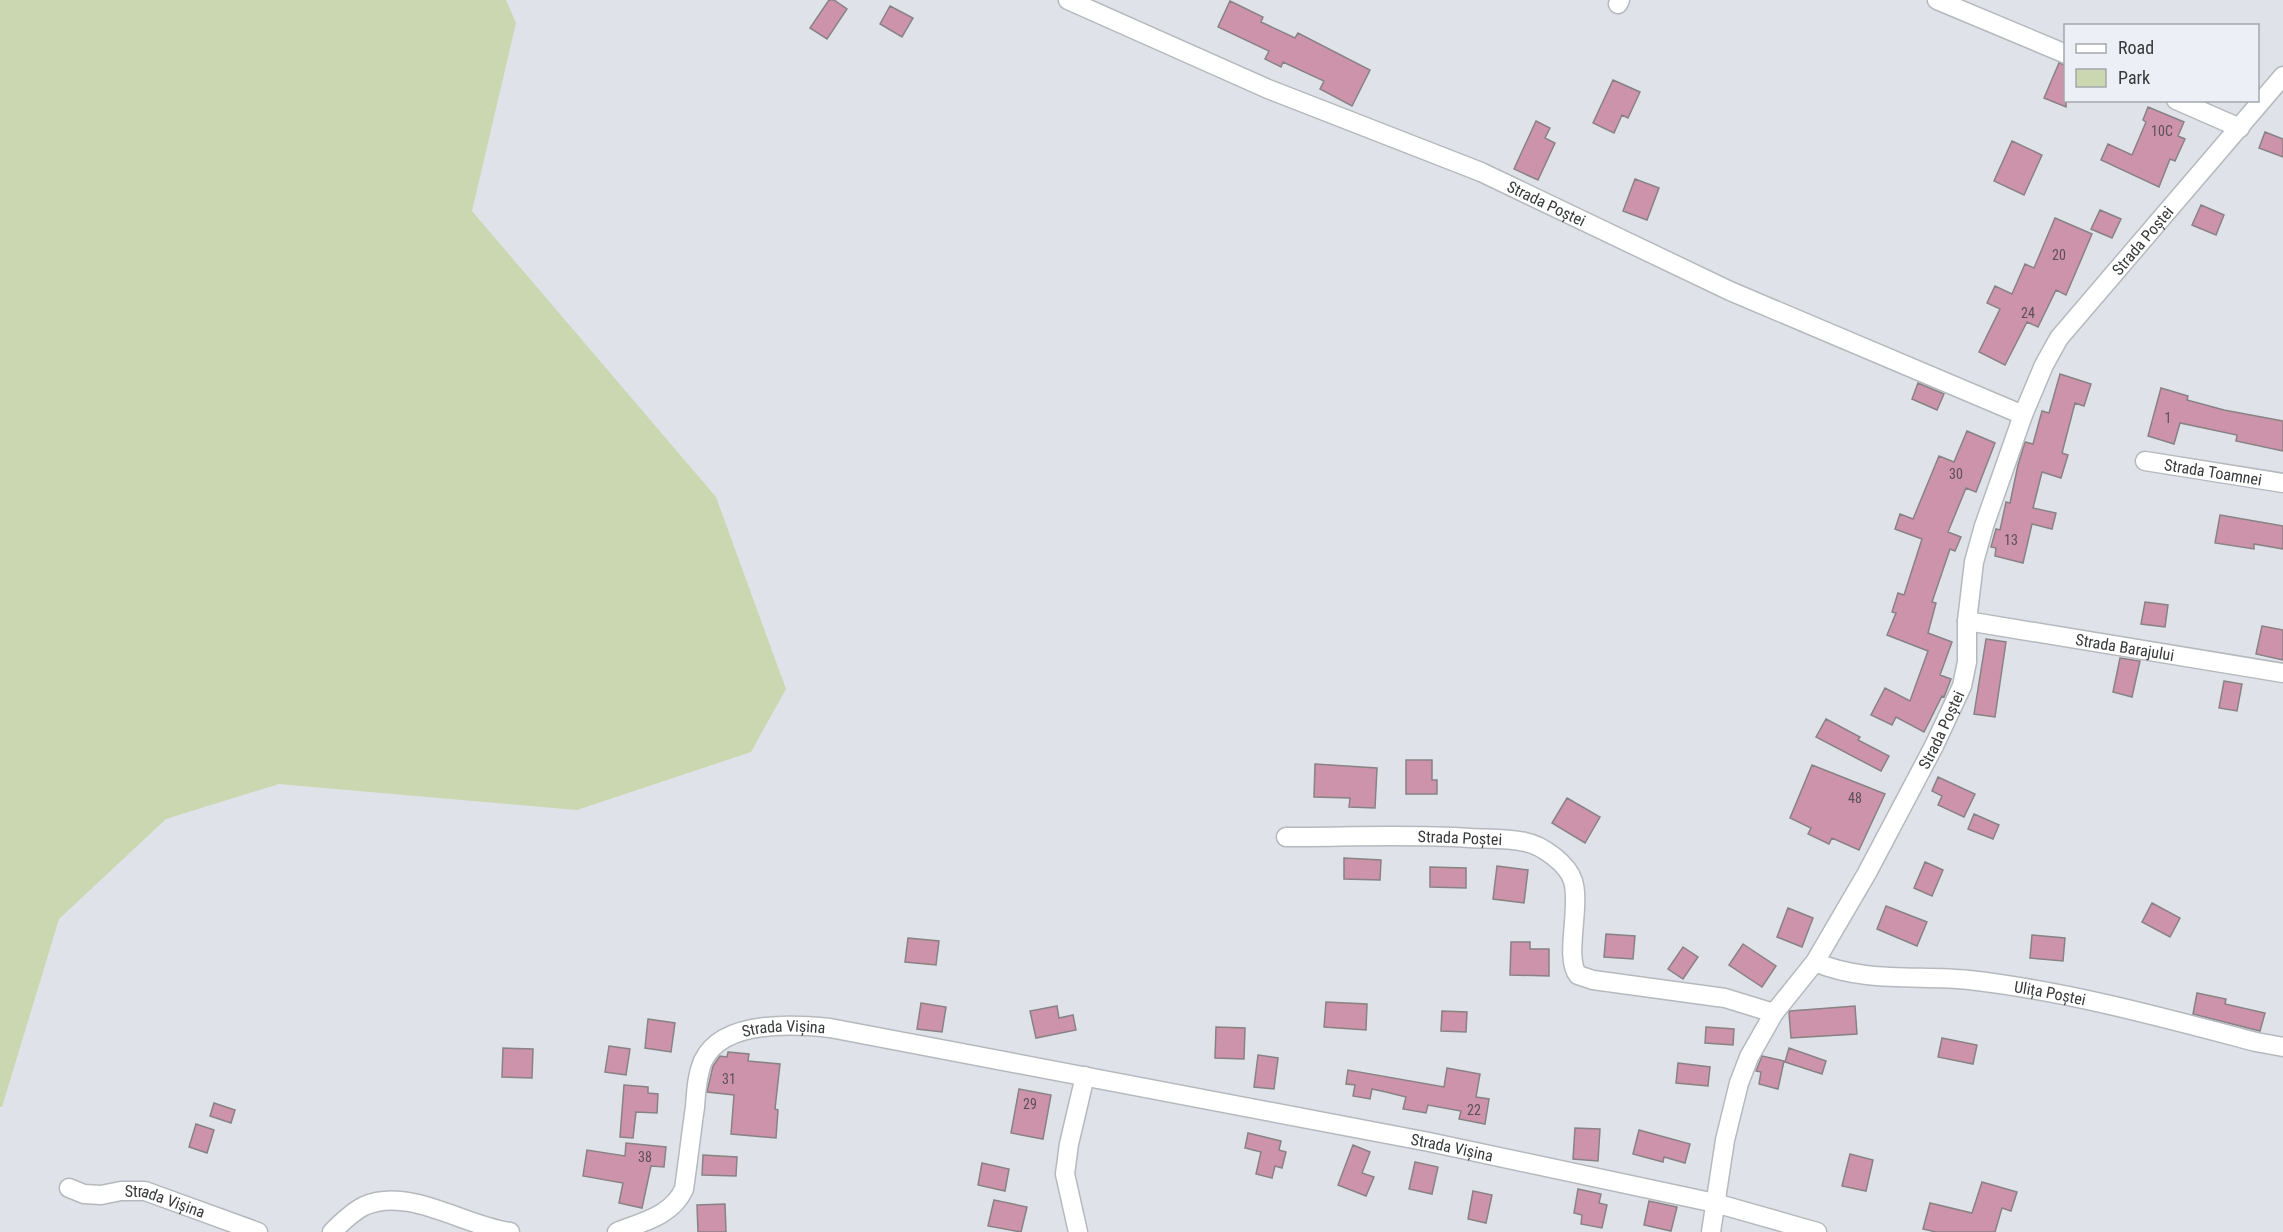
<svg xmlns="http://www.w3.org/2000/svg" width="2283" height="1232" font-family="'Roboto Condensed',sans-serif">
<style>
.green{fill:#cad7b0}
.building{fill:#cd93aa;stroke:#888284;stroke-width:1.5}
.lines{fill:none;stroke-linecap:round;stroke-linejoin:round}
.minor-casing{stroke:#b5b9be;stroke-width:21}
.minor{stroke:#fff;stroke-width:18}
.labels{text-anchor:middle;dominant-baseline:central;stroke-width:5;stroke-linejoin:round;paint-order:stroke}
.number-label{font-size:14px;fill:#5c5057}
.street-label{font-size:16px;fill:#37393b;stroke:#ecf0f6}
</style>
<rect width="100%" height="100%" fill="#dfe3e9"/>
<path class="green" d="M0 0H506L516 23 472 211 716 497 786 689 751 752 577 810 279 784 166 819 59 919 2 1107H0Z"/>
<path class="building" d="M829 0H834L847 9 827 39 810 28Z
M1230 1 1263 17 1261 22 1295 38 1298 33 1370 70 1352 106 1320 89 1324 81 1283 62 1281 67 1265 59 1269 51 1218 27Z
M890 6 913 18 902 37 880 24Z
M2059 63 2066 65V107L2044 98Z
M1613 80 1640 92 1628 118 1622 115 1614 133 1593 123Z
M2148 107 2184 122 2178 136 2185 139 2175 161 2170 159 2159 187 2101 160 2108 144 2132 155 2146 122 2143 120Z
M1536 121 1550 128 1545 138 1555 143 1538 180 1514 169Z
M2265 132 2283 139V157L2259 148Z
M2012 141 2042 155 2024 195 1994 181Z
M1635 179 1659 188 1647 220 1623 211Z
M2201 205 2224 215 2216 235 2192 225Z
M2100 210 2121 219 2112 238 2091 229Z
M2055 218 2092 234 2066 295 2056 290 2038 327 2027 322 2005 365 1979 352 2000 309 1987 303 1995 286 2012 294 2025 264 2034 268Z
M2060 374 2091 384 2084 406 2075 403 2062 453 2068 455 2061 478 2042 472 2033 508 2056 513 2052 529 2032 524 2023 563 1995 556 1996 548 1991 547 1996 529 2000 530 2006 502 2010 503 2018 465 2025 442 2033 444 2042 411 2049 413Z
M1918 383 1944 394 1937 410 1912 399Z
M2161 388 2188 396 2187 400 2224 410 2283 421V451L2236 441 2237 435 2180 423 2174 444 2148 436Z
M1967 431 1995 443 1976 492 1966 488 1948 532 1961 537 1955 551 1950 549 1932 602 1936 603 1928 633 1952 642 1940 675 1951 679 1944 697 1942 696 1924 732 1896 717 1892 725 1871 715 1885 688 1910 701 1928 651 1887 635 1896 613 1892 612 1898 593 1904 595 1922 539 1895 529 1900 514 1913 519 1939 456 1954 462Z
M2220 515 2283 526V549L2254 544V549L2215 543Z
M2145 602 2168 605 2165 627 2141 624Z
M2262 626 2283 630V660L2256 654Z
M1986 639 2006 642 1995 717 1974 714Z
M2120 658 2140 661 2132 697 2113 692Z
M2224 681 2242 684 2237 711 2219 708Z
M1826 719 1860 737 1858 740 1889 756 1881 771 1816 737Z
M1406 760H1432V780H1437V794H1406Z
M1315 764 1377 768 1375 808 1349 807 1350 798 1314 797Z
M1812 765 1885 794 1859 850 1832 838 1829 844 1808 834 1811 828 1790 818Z
M1938 777 1975 794 1964 817 1938 805 1942 796 1932 791Z
M1567 798 1600 817 1585 843 1552 823Z
M1974 814 1999 825 1993 839 1968 829Z
M1344 858 1381 860 1380 880 1344 879Z
M1925 862 1943 870 1932 896 1914 888Z
M1497 866 1528 870 1524 903 1493 899Z
M1430 867 1466 868V888L1430 887Z
M2152 903 2180 918 2170 937 2142 922Z
M1886 906 1927 922 1917 946 1877 929Z
M1788 908 1813 918 1802 947 1777 937Z
M1606 934 1635 936 1633 959 1604 957Z
M2032 935 2065 938 2063 961 2030 958Z
M908 938 939 941 936 965 905 962Z
M1511 942H1530V949H1549V976L1510 975Z
M1743 944 1776 966 1762 987 1729 965Z
M1683 947 1698 957 1683 979 1668 969Z
M2197 993 2226 999 2225 1004 2265 1013 2260 1031 2193 1014Z
M1326 1002 1367 1004 1366 1030 1324 1027Z
M921 1003 946 1007 942 1032 917 1029Z
M1057 1006 1059 1018 1073 1015 1076 1030 1036 1038 1030 1011Z
M1855 1006 1857 1034 1791 1038 1789 1013 1790 1011Z
M1442 1011 1467 1012 1466 1032 1441 1031Z
M648 1019 675 1023 671 1052 645 1048Z
M1216 1027 1245 1028 1244 1059 1215 1058Z
M1706 1027 1734 1029 1733 1045 1705 1043Z
M1942 1038 1977 1045 1973 1064 1938 1057Z
M609 1046 630 1049 626 1075 605 1072Z
M503 1048 533 1049 532 1078 502 1077Z
M1789 1048 1826 1061 1822 1074 1785 1062Z
M728 1052 749 1054 748 1061 780 1064 775 1109 778 1110 776 1138 731 1134 734 1095 707 1092 713 1066 720 1056 727 1057Z
M1258 1055 1278 1058 1274 1089 1254 1087Z
M1762 1056 1784 1061 1778 1089 1759 1084 1761 1072 1756 1071Z
M1678 1063 1710 1067 1708 1086 1676 1083Z
M1447 1068 1480 1074 1476 1097 1489 1099 1485 1124 1459 1119 1461 1111 1428 1105 1426 1113 1403 1109 1406 1097 1386 1092 1372 1089 1370 1099 1353 1096 1355 1085 1346 1084 1348 1070 1444 1087Z
M624 1085 648 1087V1093L658 1094 657 1113 636 1112 633 1138 620 1137Z
M1019 1089 1051 1095 1043 1139 1011 1133Z
M214 1103 235 1110 231 1123 210 1116Z
M196 1124 214 1130 207 1153 189 1147Z
M1575 1128 1600 1129 1598 1161 1573 1159Z
M1639 1130 1690 1144 1685 1163 1664 1157 1663 1162 1633 1154Z
M1248 1133 1281 1141 1279 1150 1286 1152 1282 1168 1275 1166 1272 1178 1256 1174 1261 1152 1245 1148Z
M626 1143 666 1147 664 1167 651 1166 642 1208 619 1203 623 1183 583 1176 587 1150 625 1156Z
M1353 1145 1370 1152 1362 1173 1374 1177 1366 1196 1338 1185Z
M1850 1154 1873 1160 1866 1191 1842 1186Z
M703 1155 737 1157 736 1176 702 1175Z
M1415 1162 1438 1167 1432 1194 1409 1189Z
M982 1163 1009 1169 1005 1191 978 1185Z
M1982 1182 2017 1192 2011 1211 2002 1208 1995 1232H1936L1923 1229 1930 1203 1972 1213Z
M1578 1189 1601 1194 1599 1203 1607 1205 1602 1228 1581 1224 1582 1215 1574 1213Z
M1473 1191 1492 1195 1486 1223 1468 1219Z
M994 1200 1027 1207 1021 1232 988 1226Z
M1649 1201 1677 1207 1671 1231 1644 1225Z
M725 1204 726 1232H698L697 1205Z"/>
<g class="lines">
<defs>
<g id="minor">
<path id="s1" d="M1068 0 1268 89 1481 172 1730 291 2023 415"/>
<path d="M1937 0 2066 54"/>
<path d="M1618 4 1620 0"/>
<path d="M2176 100 2240 128"/>
<path id="s2" d="M2145 461 2283 483"/>
<path id="s3" d="M1967 621 2283 673"/>
<path id="s4" d="M1286 837C1347 837 1409 834 1470 838 1488 839 1507 838 1525 842 1542 845 1568 864 1573 881 1581 906 1564 958 1578 975L1593 980 1725 998 1774 1013"/>
<path id="s5" d="M1815 962C1864 983 1917 975 1969 980 2066 991 2161 1017 2256 1042L2283 1047"/>
<path id="s6" d="M69 1188 84 1194 101 1195 121 1191H145L258 1232"/>
<path d="M332 1232C341 1223 352 1212 364 1206 409 1186 464 1226 510 1232"/>
<path id="s7" d="M617 1232C642 1222 672 1216 684 1189 688 1162 691 1134 695 1107 696 1092 697 1075 703 1061 722 1020 793 1024 830 1028L1429 1142 1715 1203 1817 1232"/>
<path d="M1078 1232 1065 1174 1069 1144 1085 1076"/>
<path id="s8" d="M1711 1232 1725 1140 1739 1083 1749 1057 1774 1013 1815 962 1867 873 1934 746 1962 686 1967 662V621L1974 562 1984 526 2023 415 2044 365 2059 338 2283 76"/>
</g>
</defs>
<use href="#minor" class="minor-casing"/>
<use href="#minor" class="minor"/>
</g>
<g class="labels">
<g class="number-label">
<text x="2162" y="131">10C</text>
<text x="2059" y="255">20</text>
<text x="2028" y="313">24</text>
<text x="2168" y="418">1</text>
<text x="1956" y="474">30</text>
<text x="2011" y="540">13</text>
<text x="1855" y="798">48</text>
<text x="729" y="1079">31</text>
<text x="1030" y="1104">29</text>
<text x="1474" y="1110">22</text>
<text x="645" y="1157">38</text>
</g>
<g class="street-label">
<text stroke="none"><textPath href="#s1" startOffset="520">Strada Poștei</textPath></text>
<text stroke="none"><textPath href="#s8" startOffset="1102">Strada Poștei</textPath></text>
<text stroke="none"><textPath href="#s2" startOffset="69">Strada Toamnei</textPath></text>
<text stroke="none"><textPath href="#s3" startOffset="160">Strada Barajului</textPath></text>
<text stroke="none"><textPath href="#s8" startOffset="560">Strada Poștei</textPath></text>
<text stroke="none"><textPath href="#s4" startOffset="174">Strada Poștei</textPath></text>
<text stroke="none"><textPath href="#s5" startOffset="238">Ulița Poștei</textPath></text>
<text stroke="none"><textPath href="#s7" startOffset="304">Strada Vișina</textPath></text>
<text stroke="none"><textPath href="#s7" startOffset="984">Strada Vișina</textPath></text>
<text stroke="none"><textPath href="#s6" startOffset="99">Strada Vișina</textPath></text>
</g>
</g>
<rect x="2064" y="24" width="195" height="78" fill="#ecf0f6" stroke="#a4a7ab" stroke-width="1.5"/>
<rect x="2076" y="44" width="30" height="9" fill="#ffffff" stroke="#a4a7ab" stroke-width="1.5"/>
<text x="2118" y="54" font-size="18" fill="#37393b">Road</text>
<rect x="2076" y="69" width="30" height="18" fill="#cad7b0" stroke="#a4a7ab" stroke-width="1.5"/>
<text x="2118" y="84" font-size="18" fill="#37393b">Park</text>
</svg>
